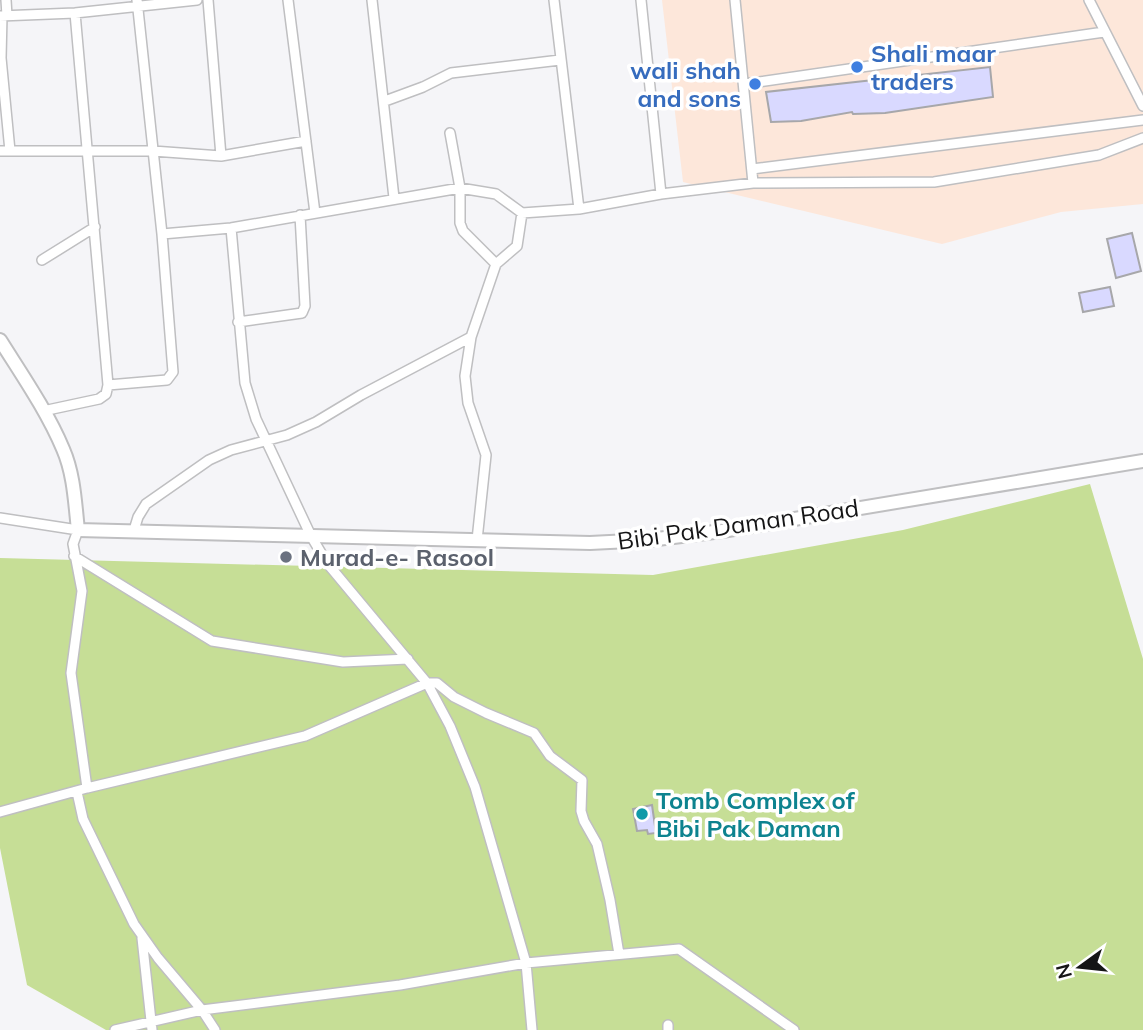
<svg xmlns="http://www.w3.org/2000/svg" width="1143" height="1030" font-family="Mulish,sans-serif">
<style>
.commercial{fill:#fde7da}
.green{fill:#c6de96}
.building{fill:#d9d9ff;stroke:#a7a7aa;stroke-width:2}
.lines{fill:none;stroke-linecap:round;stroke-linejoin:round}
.minor-casing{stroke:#bfbfc1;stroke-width:12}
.tertiary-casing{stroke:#bfbfc1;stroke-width:16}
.minor{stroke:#fff;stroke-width:9}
.tertiary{stroke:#fff;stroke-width:12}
.shop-dot{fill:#3f7fe0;stroke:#fff;stroke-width:2.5}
.worship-dot{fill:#6b7280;stroke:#fff;stroke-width:2.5}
.culture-dot{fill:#0f9aa8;stroke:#fff;stroke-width:2.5}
.labels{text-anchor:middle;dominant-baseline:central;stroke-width:7;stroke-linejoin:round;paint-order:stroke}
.shop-label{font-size:24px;font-weight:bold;fill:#366cbe;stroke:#fff;text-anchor:start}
.street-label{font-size:24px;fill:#151516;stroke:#fff}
.worship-label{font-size:24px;font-weight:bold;fill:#5b616d;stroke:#fff;text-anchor:start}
.culture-label{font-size:24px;font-weight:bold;fill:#0d838f;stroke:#fff;text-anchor:start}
</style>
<rect width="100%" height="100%" fill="#f5f5f8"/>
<path class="commercial" d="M662 0H1143V204L1061 212 942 244 683 182Z"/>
<path class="green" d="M1090 484 1143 659V1030H106L27 985 0 848V558L653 575 903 530Z"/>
<path class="building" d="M990 67 993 97 885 113 853 114 852 112 801 121 771 122 766 92Z
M1132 233 1141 271 1116 278 1107 239Z
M1110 287 1114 306 1083 312 1079 293Z
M652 805 656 833 648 834 647 830 637 831 633 809Z"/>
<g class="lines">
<defs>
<path id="minor" d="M6 0 7 16
M208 0 221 156
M288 0 315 213
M372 0 394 198
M554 0 579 209
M641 0 661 194
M735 0 753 183
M1089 0 1143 106
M0 16 75 13 197 0
M2 16 1 58 10 151
M745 84 1104 32
M385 101 423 87 451 73 560 60
M450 133 460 188V223L463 231 496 264
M0 151H153L221 156 306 141
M752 169 1143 120
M231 228 245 383 256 419 311 536 327 563 427 683 450 726 475 787 526 963 532 1030
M162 234 231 228 460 188 496 194 522 213 579 209 661 194 753 183 934 182 1099 155 1143 138
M42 260 95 227
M238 322 302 313 305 306 300 215
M108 385 167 380 173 372 162 234 137 0
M43 411 99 399 106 394 108 385 75 13
M0 518 78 530 73 544 82 591 71 673 87 788
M134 530 138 517 146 504 209 460 231 450 287 435 316 422 361 395 471 337
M477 540 486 455 468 403 465 376 471 337 496 264 517 246 522 213
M74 556 212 641 343 662 408 659
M77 792 83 819 134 924 158 958 202 1010 215 1030
M0 812 87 788 305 736 427 683H437L454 697 486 713 534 733 550 756 582 780 581 811 584 821 597 844 610 900 619 954
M142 938 152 1030
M668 1025V1030
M115 1030 202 1010 400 985 526 963 679 949 794 1030"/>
<path id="tertiary" d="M0 340C22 375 47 411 63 449 74 474 75 503 78 530L590 543 649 540 722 531 1143 461"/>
</defs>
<use href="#minor" class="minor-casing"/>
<use href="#tertiary" class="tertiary-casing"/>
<use href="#minor" class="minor"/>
<use href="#tertiary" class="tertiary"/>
</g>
<g class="shop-dot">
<circle cx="857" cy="67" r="7"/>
<circle cx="755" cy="84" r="7"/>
</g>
<circle class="worship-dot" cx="286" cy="557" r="7"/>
<circle class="culture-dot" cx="642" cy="814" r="7"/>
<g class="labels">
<g class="shop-label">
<text x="871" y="53">Shali maar<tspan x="871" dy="28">traders</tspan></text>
<text x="741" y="70" text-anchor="end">wali shah<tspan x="741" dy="28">and sons</tspan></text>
</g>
<g class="street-label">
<text transform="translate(738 524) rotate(-8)">Bibi Pak Daman Road</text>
</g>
<g class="worship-label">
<text x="300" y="557">Murad-e- Rasool</text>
</g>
<g class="culture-label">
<text x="656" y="800">Tomb Complex of<tspan x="656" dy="28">Bibi Pak Daman</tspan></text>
</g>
</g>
<g transform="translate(1080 967) rotate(255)" stroke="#ffffff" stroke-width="5" paint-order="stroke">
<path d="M0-5L12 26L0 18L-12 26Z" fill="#151516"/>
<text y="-10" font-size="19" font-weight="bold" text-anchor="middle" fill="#151516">N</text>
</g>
</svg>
